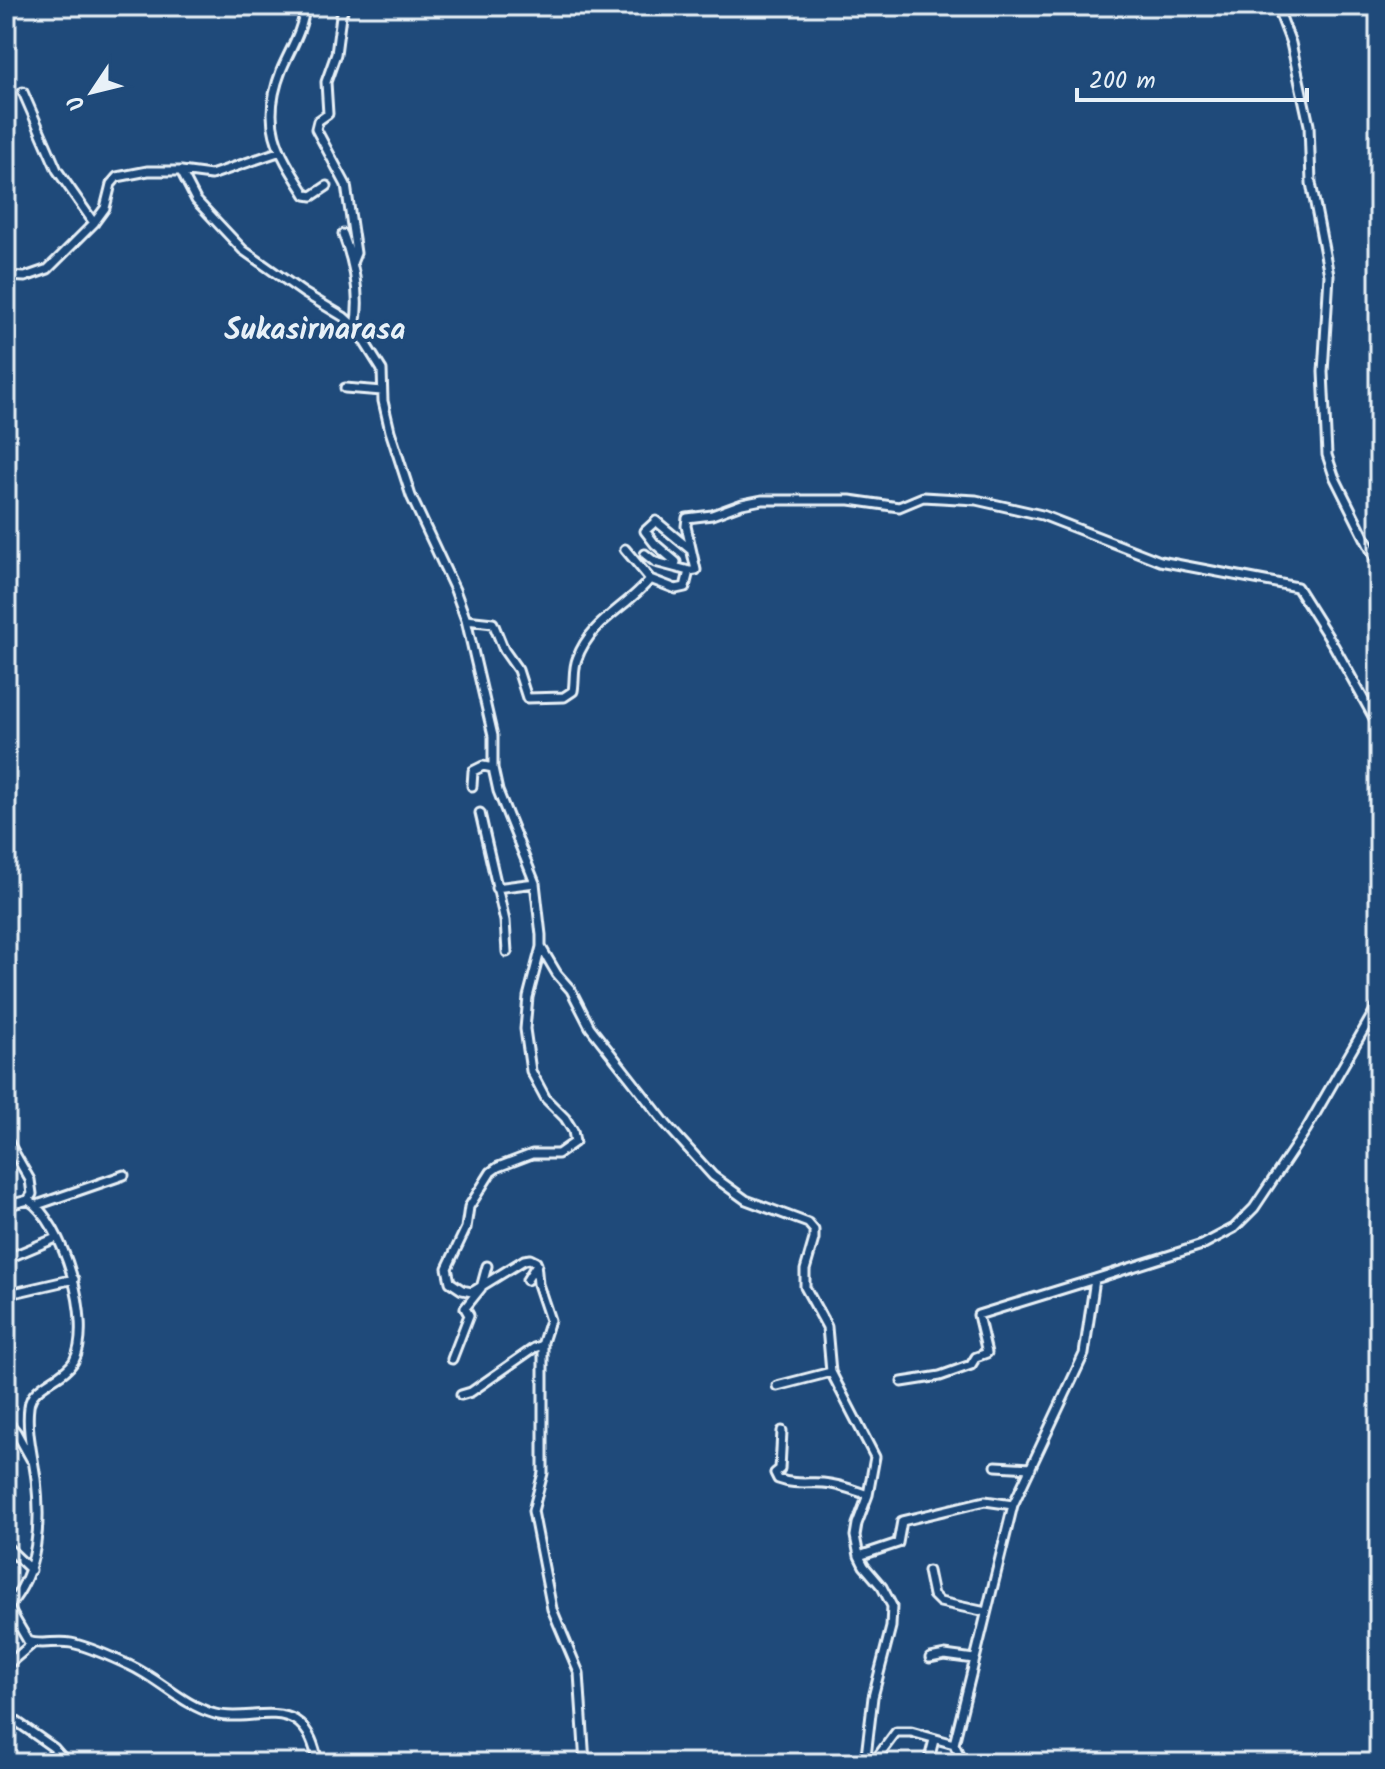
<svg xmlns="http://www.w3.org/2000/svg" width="1385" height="1769" font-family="Kalam,sans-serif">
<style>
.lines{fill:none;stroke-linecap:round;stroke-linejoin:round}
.minor-casing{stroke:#e8f1f8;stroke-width:13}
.minor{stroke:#1f4a7a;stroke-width:7}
.labels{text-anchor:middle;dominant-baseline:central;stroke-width:7;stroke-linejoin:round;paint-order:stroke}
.quarter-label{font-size:30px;font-weight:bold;fill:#e8f1f8;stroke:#1f4a7a}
</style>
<rect width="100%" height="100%" fill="#1f4a7a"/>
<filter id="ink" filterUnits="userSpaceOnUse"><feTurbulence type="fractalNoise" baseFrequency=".0125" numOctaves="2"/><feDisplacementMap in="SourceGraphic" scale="16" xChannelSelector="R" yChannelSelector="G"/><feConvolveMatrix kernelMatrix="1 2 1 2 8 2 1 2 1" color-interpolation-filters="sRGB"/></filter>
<g filter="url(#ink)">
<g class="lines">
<defs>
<path id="minor" d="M305 6C303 31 290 49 281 71 260 125 278 151 306 195L312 196 327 186
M345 6 341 16 336 54 326 82 328 114 318 121 316 129 346 185 356 253 352 263
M1277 6 1291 43 1309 125 1311 183 1329 275 1323 372 1327 455 1334 476 1379 566
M23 92 57 170 94 223
M181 171 196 200 243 250 304 293 344 317 355 327 382 370 383 401 390 431 411 496 455 590 466 620 493 736V768L498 791 535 883 541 935V947L528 997 525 1029 531 1071 546 1099 565 1118 573 1131 575 1142 558 1154H532L498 1167 491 1172 469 1207 466 1228 447 1268 450 1282 462 1290 472 1292 524 1260 530 1259 536 1262 538 1284 550 1320 543 1342V1473L533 1511 552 1609 579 1673 585 1763
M343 234C354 263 361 297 355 327
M6 276 25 277 48 269 94 223 105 208 111 184 117 177 148 171H181L211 175 278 152
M345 388 382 391
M625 549 650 579
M645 554 655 562 689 571
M674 567 676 562 655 544 645 531 656 521 691 550
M466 620 493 623 504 650 518 670 527 698 564 697 573 691C575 681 573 669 577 659 591 620 628 607 650 579L676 589 685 587 689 571 696 570 686 526 687 518 712 515 742 504 762 500H850L899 507 923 497 976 500 1042 515 1160 561 1297 587 1334 646 1379 727
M472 786 473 771 483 766 493 768
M480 813 505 921 507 952
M496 888 535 883
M541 947 557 974 571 990 590 1027 666 1124 713 1176 746 1200 808 1223 814 1230V1239L805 1270V1287L827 1327 831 1372 875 1457 868 1495 857 1524 855 1536 859 1556 864 1566 882 1587 892 1606 891 1627 873 1697 866 1756 868 1763
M6 1138 30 1180 32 1194 28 1200
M6 1203 13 1204 28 1200C63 1221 94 1324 74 1361 63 1380 31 1384 29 1407 26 1430 33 1456 36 1479 41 1523 39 1571 9 1606
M37 1205 124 1175
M6 1259 56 1238
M527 1280 537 1264
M18 1292 74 1279
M452 1359 469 1315 465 1308 481 1288 487 1266
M902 1382 940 1376 971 1365 976 1357 987 1353 978 1315 1095 1279
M777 1386 831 1372
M461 1395 471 1392 534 1348 543 1345
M6 1420 16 1432 31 1459
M782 1431 780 1469 775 1473 778 1479C794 1485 807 1482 823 1483 839 1484 853 1490 868 1495
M996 1466 1031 1468
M6 1546 31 1570
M859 1556 898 1543 902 1521 985 1501 1013 1505
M928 1571 933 1595 940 1602 986 1612
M7 1605 28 1641C41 1646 57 1640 71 1643 91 1647 111 1657 129 1665 160 1679 182 1705 215 1714 240 1721 273 1707 295 1720 310 1729 315 1748 318 1763
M930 1658 945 1655 974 1659
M6 1666 33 1643
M6 1714 54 1748 67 1763
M873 1763 896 1732H911L954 1744
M928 1763 934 1740
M963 1763 954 1744 1013 1505 1084 1354 1095 1279 1202 1245 1234 1228 1254 1208 1306 1130 1379 1003"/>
</defs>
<use href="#minor" class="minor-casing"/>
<use href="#minor" class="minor"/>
</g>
</g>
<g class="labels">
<g class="quarter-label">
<text x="315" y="331">Sukasirnarasa</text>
</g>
</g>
<rect width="1385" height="1769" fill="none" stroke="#1f4a7a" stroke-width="32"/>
<rect x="16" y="16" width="1353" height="1737" fill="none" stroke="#e8f1f8" stroke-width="3" filter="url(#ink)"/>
<g transform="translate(92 92) rotate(235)" stroke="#1f4a7a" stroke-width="6" paint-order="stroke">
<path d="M0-6L14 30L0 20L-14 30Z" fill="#e8f1f8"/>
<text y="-12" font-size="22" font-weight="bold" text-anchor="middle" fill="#e8f1f8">U</text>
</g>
<path d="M1077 88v12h230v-12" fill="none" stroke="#e8f1f8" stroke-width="4"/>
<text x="1089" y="88" font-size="24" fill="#e8f1f8" stroke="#1f4a7a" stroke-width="6" paint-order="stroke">200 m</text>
</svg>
